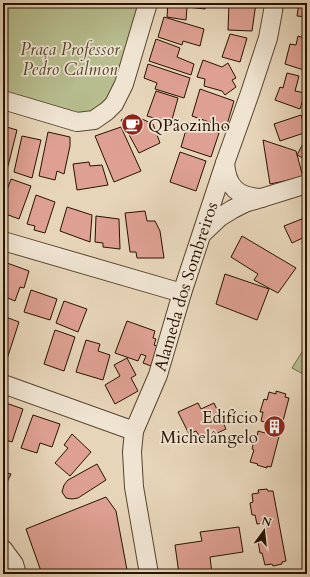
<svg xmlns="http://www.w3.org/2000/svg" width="310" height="577" font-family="Cardo,serif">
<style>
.green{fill:#b7bd8e;stroke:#706847}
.building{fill:#dea092;stroke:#281200}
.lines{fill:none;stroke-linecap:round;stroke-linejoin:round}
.minor-casing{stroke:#58432e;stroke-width:20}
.minor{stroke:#efe4d2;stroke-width:18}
.labels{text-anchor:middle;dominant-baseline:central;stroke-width:3.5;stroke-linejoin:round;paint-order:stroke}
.park-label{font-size:17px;font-style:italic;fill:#53452b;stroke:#efe4d2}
.poi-label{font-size:17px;fill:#281200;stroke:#efe4d2;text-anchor:start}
.street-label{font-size:17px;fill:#281200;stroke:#efe4d2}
</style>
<rect width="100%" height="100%" fill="#e7d5b9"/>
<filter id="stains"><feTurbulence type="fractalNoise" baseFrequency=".005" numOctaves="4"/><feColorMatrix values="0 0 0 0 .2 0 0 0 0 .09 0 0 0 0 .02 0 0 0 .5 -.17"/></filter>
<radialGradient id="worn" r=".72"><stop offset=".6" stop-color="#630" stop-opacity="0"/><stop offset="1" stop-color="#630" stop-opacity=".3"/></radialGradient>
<path class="green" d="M3 3H143L116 98 84 119 3 97Z
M302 352 307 355V376L292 368Z"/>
<path class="building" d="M168 3H206L205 9 187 7 186 20 167 17Z
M229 3H256L252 31 228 30Z
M299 3 307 4V17L297 16Z
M164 17 204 29 200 46 183 41 182 45 158 37Z
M230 34 247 38 240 62 222 57Z
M298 36 307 39 306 49H307V71L285 64 290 44 296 45Z
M156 39 180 48 177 57 194 64 191 75 149 61Z
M203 60 222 67 228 63 236 78 232 80 236 87 225 95 222 91 204 86 205 79 197 77Z
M148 64 190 78 184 98 155 89 157 83 144 78Z
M287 73 299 76 295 91 305 93 300 109 275 100 280 87 283 88Z
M200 89 234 101 226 128 192 116Z
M156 91 178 98 171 123 147 116Z
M132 114 136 122 142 119 153 124 160 143 139 153 121 120Z
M301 115 307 132 280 141 274 124Z
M188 123 219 133 211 157 181 147Z
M3 126 17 130 8 166 3 164Z
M121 127 141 171 114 182 95 136Z
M48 132 70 137V146L64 174 57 171 55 180 39 176Z
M22 136 41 140 32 178 14 172Z
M307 136V160L297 155Z
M263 140 296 151 303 177 270 184Z
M180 152 206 161 196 191 170 182Z
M89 162 90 166 102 165 108 185 77 190 73 164Z
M11 179 31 186 19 219 3 213V201Z
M36 195 55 202 45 233 34 230 35 226 27 224Z
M67 207 92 215 90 242 60 231Z
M145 211 147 221H155L160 231 164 258H137L136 252H130L125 213Z
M96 216 119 219 120 249 103 247V243L95 242Z
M307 217V236L292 243 284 226Z
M242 236 296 268 278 293 254 280 258 274 231 257Z
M7 263 29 271 24 288 20 287 15 301 3 296V286L5 280 3 279V275Z
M225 274 269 289 257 320 216 304Z
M31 290 57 299 50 320 24 312Z
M64 301 87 309 78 332 56 323Z
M3 316 19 322 6 362 3 361Z
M127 321 155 331 153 338 156 339 154 345 157 346 151 366 143 363 146 356 141 354 138 361 115 353Z
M55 330 75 337 64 371 44 364Z
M86 340 100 344 98 351 110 355 103 380 76 372Z
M127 358 136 375 131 378 138 391 115 404 105 385 120 376 114 365Z
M276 391 286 394 285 397 289 398 271 467 267 466V468L257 465 258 464 250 462 254 450 252 449 255 437 257 438 258 431 265 433 268 423 261 421 263 412H260L264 399 267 400 269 392 276 394Z
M3 402 23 409 12 442 3 439Z
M198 403 201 409 214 403 226 429 202 440 196 431 189 434 178 412Z
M33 415 60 424 52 447 40 443 37 453 21 448Z
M72 434 91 452 70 476 55 463 68 448 64 445Z
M97 464 106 480 78 498 72 499 66 498 62 492 64 485 68 480Z
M3 472 11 474 3 490Z
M267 489 268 491H273L286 561 282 562V564L273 566 272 564 265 565 262 553H260L258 541H260L259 534 266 533 264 523 257 524 255 515H252L250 503 253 502 252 494 259 493 258 490Z
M106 497 116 511 127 570 85 571 84 574H42L26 529Z
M239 527 243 552 210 557 212 574H179L175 545 202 541 200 532Z"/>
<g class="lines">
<defs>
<g id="minor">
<path d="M3 100 77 122 94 120 107 111 114 104 124 84 148 3"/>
<path d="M225 163C227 187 237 197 262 198"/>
<path d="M203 233 220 217 233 209 245 203 307 184"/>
<path d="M3 241 182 293"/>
<path d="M3 384 134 431"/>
<path d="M3 549 14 564 17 574"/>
<path id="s1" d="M149 574 134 487 132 452 134 431 158 375 182 293 225 163 250 93 268 38 273 11 274 3"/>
</g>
</defs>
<use href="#minor" class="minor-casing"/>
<use href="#minor" class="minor"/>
</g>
<defs>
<symbol id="cafe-disc" viewBox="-11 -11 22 22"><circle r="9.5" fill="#8f2418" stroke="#efe4d2"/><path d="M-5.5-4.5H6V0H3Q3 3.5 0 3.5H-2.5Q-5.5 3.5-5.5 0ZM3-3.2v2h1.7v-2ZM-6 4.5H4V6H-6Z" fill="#fff"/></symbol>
<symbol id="building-disc" viewBox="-11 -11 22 22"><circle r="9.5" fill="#8f2418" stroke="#efe4d2"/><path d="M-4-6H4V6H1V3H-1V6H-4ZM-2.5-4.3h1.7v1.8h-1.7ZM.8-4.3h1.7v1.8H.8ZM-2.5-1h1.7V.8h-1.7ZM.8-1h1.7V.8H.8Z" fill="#fff"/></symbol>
</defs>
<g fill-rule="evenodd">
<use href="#cafe-disc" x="120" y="112" width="25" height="25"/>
<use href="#building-disc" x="262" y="414" width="25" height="25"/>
</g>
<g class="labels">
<g class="park-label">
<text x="70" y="49">Praça Professor<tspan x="70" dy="20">Pedro Calmon</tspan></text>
</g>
<g class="poi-label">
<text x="148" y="125">QPãozinho</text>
<text x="258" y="417" text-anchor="end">Edifício<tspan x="258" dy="20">Michelângelo</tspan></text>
</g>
<g class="street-label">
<text stroke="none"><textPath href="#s1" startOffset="298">Alameda dos Sombreiros</textPath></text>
</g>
</g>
<rect width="310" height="577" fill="none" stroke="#e7d5b9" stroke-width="16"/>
<rect x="4" y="4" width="302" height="569" fill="none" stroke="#281200" stroke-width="2"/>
<rect x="8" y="8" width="294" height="561" fill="none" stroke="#281200"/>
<g transform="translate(264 531) rotate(15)" stroke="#efe4d2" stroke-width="3" paint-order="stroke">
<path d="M0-3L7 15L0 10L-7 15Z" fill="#281200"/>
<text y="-6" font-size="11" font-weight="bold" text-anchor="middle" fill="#281200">N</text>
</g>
<rect width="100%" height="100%" filter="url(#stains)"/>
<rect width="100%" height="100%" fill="url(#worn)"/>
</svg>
